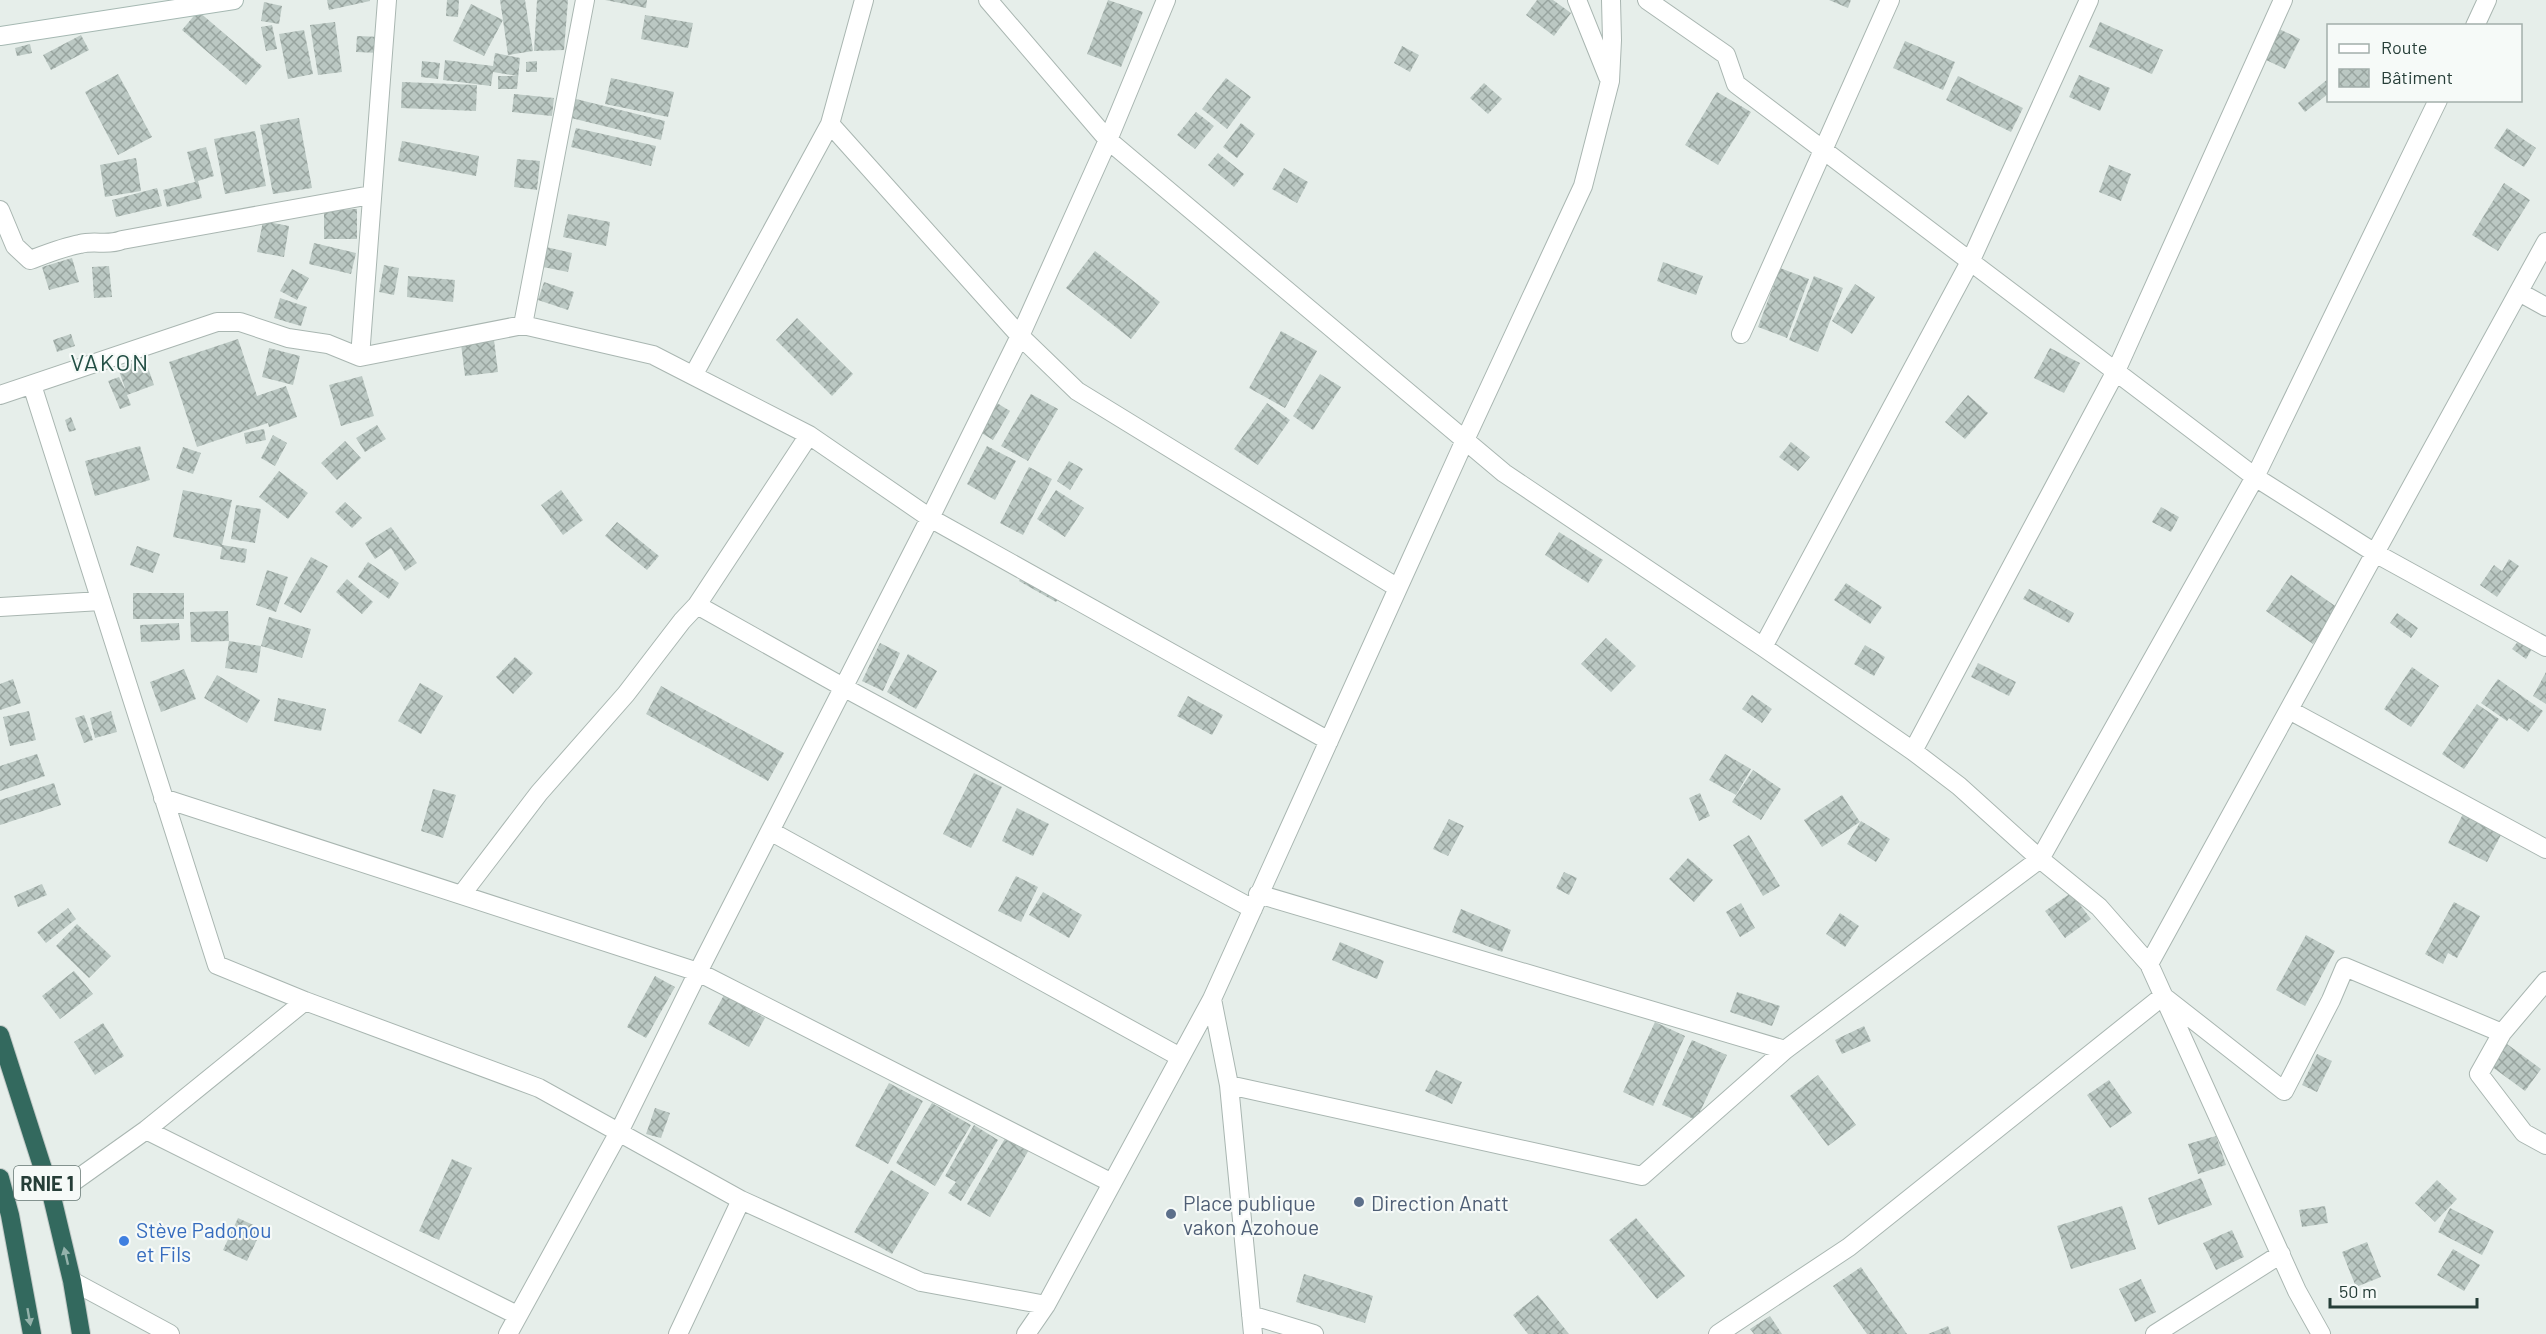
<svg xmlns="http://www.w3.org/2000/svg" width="2546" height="1334" font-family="Barlow,sans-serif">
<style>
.building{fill:url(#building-cross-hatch)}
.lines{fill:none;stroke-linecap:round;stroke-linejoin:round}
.street-casing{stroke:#a9b6b1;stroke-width:20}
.secondary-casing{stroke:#a5b8b2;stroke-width:20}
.highway-casing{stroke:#c2c9c7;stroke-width:20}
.street{stroke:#fff;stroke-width:18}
.secondary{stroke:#fff;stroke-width:18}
.highway{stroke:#33695e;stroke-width:18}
.oneway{fill:#94b2ab}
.service-dot{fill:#5c6f8a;stroke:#f6faf8;stroke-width:2}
.shop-dot{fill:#3f7fe0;stroke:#f6faf8;stroke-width:2}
.labels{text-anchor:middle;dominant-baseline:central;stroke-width:4.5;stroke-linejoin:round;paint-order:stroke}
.shield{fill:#f6faf8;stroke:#647672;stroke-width:1.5}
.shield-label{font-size:20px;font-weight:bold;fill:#263e38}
.service-label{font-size:21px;fill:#4e5e75;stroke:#f6faf8;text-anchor:start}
.shop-label{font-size:21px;fill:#366cbe;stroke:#f6faf8;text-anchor:start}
.quarter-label{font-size:24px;letter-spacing:1.5px;fill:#234f45;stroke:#f6faf8}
</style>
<defs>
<pattern id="building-cross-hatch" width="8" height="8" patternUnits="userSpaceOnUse" patternTransform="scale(1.5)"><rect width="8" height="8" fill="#bbc8c3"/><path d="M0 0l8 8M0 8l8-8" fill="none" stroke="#98a49f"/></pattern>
</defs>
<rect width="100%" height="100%" fill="#e6eeea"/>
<path class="building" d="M327 0H370V1L329 10Z
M447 0H459L458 17 446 16Z
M500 0H525L533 51 508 55 503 20 484 56 453 41 471 4 503 20Z
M537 0H568L564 50 534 51Z
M605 0H647L646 8Z
M1108 0 1143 12 1121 67 1087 54Z
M1537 0H1553L1571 13 1554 36 1526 15Z
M1829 0H1851L1848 8Z
M264 2 282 6 279 24 261 21Z
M198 11 262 66 246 85 182 30Z
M645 15 693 23 688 48 641 39Z
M335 22 342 72 318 75 310 25Z
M2100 22 2163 50 2152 74 2089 47Z
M272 25 277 49 266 51 261 27Z
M2277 28 2300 39 2285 69 2262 58Z
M304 30 313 74 288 79 279 34Z
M81 35 89 50 51 70 43 55Z
M357 36 381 37 380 53 356 52Z
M1905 41 1955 62 1943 90 1893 68Z
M30 44 32 53 17 56 15 48Z
M1402 46 1419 55 1410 72 1394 63Z
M495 53 520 58 517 89H498V76H517L493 72 491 86 443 80 445 60 493 66Z
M422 61 440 63 438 79 421 77Z
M537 61V72H526V62Z
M118 74 152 137 118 155 85 92Z
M2079 75 2110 88 2100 111 2069 97Z
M1958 76 2023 108 2011 132 1946 100Z
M611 78 674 92 668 117 605 104Z
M1226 78 1251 97 1227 129 1202 109Z
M2328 79V94L2305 112 2298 103Z
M402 82 477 85 476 111 401 108Z
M1484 83 1502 99 1488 114 1470 98Z
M1717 92 1751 112 1718 165 1685 145Z
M514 94 554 98 552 116 512 112Z
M576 99 665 121 661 140 571 118Z
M1196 112 1214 126 1195 149 1177 135Z
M299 118 312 188 273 194 260 125Z
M1241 123 1255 134 1237 158 1223 147Z
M576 128 656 146 651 166 571 147Z
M2507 128 2536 148 2524 167 2494 148Z
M255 131 266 186 225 194 214 139Z
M402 141 479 156 476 176 398 161Z
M206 147 214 176 198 181 202 198 167 207 163 190 195 182 187 152Z
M1218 153 1244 174 1234 187 1208 165Z
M136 158 141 191 105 197 100 165Z
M517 159 540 161 537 190 514 187Z
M2109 165 2131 174 2121 201 2099 192Z
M1284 168 1308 182 1297 203 1272 189Z
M2504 183 2530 200 2498 251 2472 235Z
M157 188 162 206 116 217 112 200Z
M357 209V239H324V210Z
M568 214 610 222 606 246 563 237Z
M263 221 289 226 284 257 257 252Z
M314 243 356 253 351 274 309 264Z
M542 246 572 253 568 272 538 266Z
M1095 251 1160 302 1131 339 1066 288Z
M72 258 79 282 49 290 42 267Z
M1663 262 1703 276 1696 295 1657 281Z
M384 265 399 268 394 295 379 292Z
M109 266 112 297 94 298 92 267Z
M1780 268 1809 279 1787 338 1758 327Z
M292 269 309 278 297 300 280 291Z
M408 276 455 280 453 302 407 297Z
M1814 276 1843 288 1818 352 1789 340Z
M544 282 574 292 568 310 538 300Z
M1855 284 1875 297 1852 334 1832 321Z
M280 298 307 307 301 326 274 318Z
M797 318 853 374 832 396 776 340Z
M1281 331 1317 351 1285 408 1249 388Z
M71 334 75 346 57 352 53 340Z
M238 339 257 396 286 386 297 417 269 427 268 423 197 447 169 362Z
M494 340 498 372 465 376 461 344Z
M269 348 300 356 293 385 262 377Z
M2050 348 2080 363 2064 393 2034 378Z
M145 359 154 385 127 395 131 405 120 409 108 381 119 377 126 391 118 368Z
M1320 374 1341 387 1313 430 1293 416Z
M362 376 374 416 341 426 329 385Z
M1031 394 1058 409 1028 461 1001 446Z
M1968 395 1988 413 1965 439 1945 422Z
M997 403 1010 411 993 440 980 432Z
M1267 403 1290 420 1258 465 1234 449Z
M71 417 76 430 69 432 65 420Z
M377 425 386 439 365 452 356 438Z
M264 429 266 440 246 444 244 433Z
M273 435 287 443 275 466 261 458Z
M345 441 361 458 337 480 321 463Z
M1791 442 1810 457 1798 471 1779 457Z
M140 446 150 480 95 496 85 461Z
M987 446 1016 461 995 500 967 484Z
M183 447 201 453 193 474 176 468Z
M1069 461 1083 469 1070 490 1057 481Z
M1029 467 1052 479 1023 535 1000 523Z
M279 471 308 493 288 519 259 497Z
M183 490 232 500 222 545 247 549 245 563 220 559 222 547 173 537Z
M561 490 583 520 563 535 541 505Z
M1056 490 1084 508 1065 537 1037 519Z
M345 502 362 518 352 528 335 512Z
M236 505 261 509 255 543 231 539Z
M2161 507 2179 517 2171 532 2152 522Z
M617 522 659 556 647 570 605 536Z
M391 527 417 563 405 571 391 548 375 559 365 543Z
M1559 532 1603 560 1588 583 1545 555Z
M137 546 160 554 153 573 130 565Z
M311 557 328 566 301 613 284 604Z
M2509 559 2519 566 2497 597 2480 585 2494 565 2502 571Z
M368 562 399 583 389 599 358 577Z
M1028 566 1065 588 1056 602 1019 581Z
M267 570 288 577 276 612 256 605Z
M2291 575 2338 608 2313 644 2266 611Z
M347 579 373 602 362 614 336 592Z
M1846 583 1882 607 1870 624 1834 600Z
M2029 589 2074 613 2069 623 2023 599Z
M133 593H184V619H133Z
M228 611 229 641 191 642 190 612Z
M2397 613 2418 628 2411 638 2390 623Z
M269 617 311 629 302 658 261 646Z
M179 623 180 640 141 642 140 625Z
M1606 638 1636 666 1611 692 1581 664Z
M2519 640 2532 649 2526 659 2512 649Z
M229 641 261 646 257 673 225 668Z
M880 643 900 653 883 691 862 681Z
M1865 645 1885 657 1874 676 1854 664Z
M908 654 937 671 916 709 887 692Z
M515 657 533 673 513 694 496 677Z
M1978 663 2016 682 2009 696 1971 677Z
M2412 667 2439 686 2411 727 2384 709Z
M184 669 196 699 161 712 150 682Z
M2546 672V704L2533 696Z
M217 675 260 700 247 723 204 698Z
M13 679 21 703 0 710V684Z
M2498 679 2543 711 2528 732 2509 718 2507 721 2481 703Z
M420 683 443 696 421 734 398 721Z
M661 686 784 753 768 781 646 714Z
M1752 695 1772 709 1762 723 1742 709Z
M1188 696 1223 715 1212 735 1177 716Z
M278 698 326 709 321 731 274 721Z
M2477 704 2499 719 2464 769 2442 754Z
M29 711 36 740 10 746 3 717Z
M111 711 117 732 95 738 90 718Z
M84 715 93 740 84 743 75 718Z
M37 754 45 776 0 791V766Z
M1725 754 1751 769 1736 795 1709 780Z
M1753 770 1781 789 1761 820 1732 802Z
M974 773 1002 787 971 848 943 834Z
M54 783 61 805 0 825V800Z
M433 789 456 795 443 838 421 831Z
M1700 793 1710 816 1699 821 1689 798Z
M1842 795 1860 822 1822 847 1804 820Z
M1017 808 1049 824 1033 856 1002 841Z
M2463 814 2502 833 2487 862 2448 843Z
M1449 819 1464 826 1448 856 1433 849Z
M1861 821 1890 839 1876 862 1847 844Z
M1749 835 1780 886 1763 896 1733 845Z
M1688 858 1713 880 1694 902 1669 879Z
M1564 872 1577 878 1569 895 1556 888Z
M1016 876 1038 887 1021 922 998 911Z
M42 884 47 895 18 907 14 896Z
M1043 892 1082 915 1069 938 1029 915Z
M2071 893 2091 919 2065 938 2045 911Z
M2454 902 2480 916 2457 958 2448 953 2443 964 2425 954Z
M1741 903 1755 928 1740 937 1726 912Z
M68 908 76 919 46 943 37 932Z
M1461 909 1511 930 1502 952 1452 932Z
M1840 913 1859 926 1845 947 1826 934Z
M77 924 111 956 89 978 56 946Z
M2306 935 2335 951 2305 1006 2276 990Z
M1340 942 1384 961 1377 979 1332 960Z
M74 971 93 994 60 1019 42 996Z
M655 976 675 987 646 1038 627 1027Z
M1737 992 1780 1006 1772 1026 1730 1012Z
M724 995 765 1018 749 1047 708 1024Z
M1655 1022 1685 1036 1653 1106 1623 1092Z
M103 1023 124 1056 95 1075 74 1042Z
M1864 1026 1871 1041 1842 1054 1835 1040Z
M1692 1040 1727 1055 1696 1120 1662 1105Z
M2507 1044 2541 1069 2525 1091 2491 1066Z
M2317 1054 2332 1061 2317 1092 2302 1085Z
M1436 1070 1462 1082 1452 1104 1425 1091Z
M1818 1075 1856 1125 1828 1146 1790 1096Z
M2109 1080 2132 1113 2110 1128 2087 1095Z
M889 1083 923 1101 888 1164 855 1146Z
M932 1103 971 1125 935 1186 896 1163Z
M655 1108 670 1113 661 1138 646 1134Z
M974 1125 998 1140 961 1201 948 1193 956 1182 945 1176Z
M1007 1135 1030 1148 990 1217 967 1204Z
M2216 1136 2226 1165 2198 1174 2188 1144Z
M452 1159 472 1168 439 1240 419 1231Z
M891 1170 929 1193 892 1254 854 1232Z
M2201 1178 2212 1205 2158 1225 2148 1198Z
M2437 1180 2457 1199 2435 1222 2415 1203Z
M2122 1206 2136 1249 2071 1269 2057 1226Z
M2325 1206 2328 1223 2302 1227 2299 1210Z
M2450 1208 2494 1231 2482 1255 2438 1232Z
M238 1218 262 1229 247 1261 223 1250Z
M1636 1218 1685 1276 1657 1299 1609 1240Z
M2232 1230 2244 1257 2216 1270 2203 1243Z
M2367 1242 2381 1277 2356 1287 2342 1252Z
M2453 1249 2480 1265 2464 1291 2437 1275Z
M1861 1267 1907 1334H1867L1833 1286Z
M1304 1274 1373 1296 1365 1323 1296 1302Z
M2141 1279 2156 1312 2135 1322 2119 1289Z
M1538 1295 1569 1334H1528L1513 1315Z
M1770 1316 1782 1334H1754L1750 1329Z
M1948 1326 1951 1334H1928Z"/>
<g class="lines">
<defs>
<path id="street" d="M988 0 1108 140 1504 473 1763 647 1913 751 1959 786 2040 859 2099 907 2149 964 2297 1291 2321 1334
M1577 0 1608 77
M1647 0 1726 55 1736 84 2255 477 2375 553 2546 647
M2475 26 2487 0
M830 124 1020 336 1077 391 1398 588
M0 210 15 246 30 260C46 254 63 247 80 244 95 240 108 246 122 240L371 195
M2519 292 2546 307
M523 325 585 0
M1741 334 1890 0
M360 357 387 0
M694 374 830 124 864 0
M32 385 217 965 305 1001 539 1088 741 1200 921 1282 1046 1305
M0 395 217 322H240L288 338 328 344 360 357 523 325 653 355 809 435 930 518 1329 741
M697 605 843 687 1253 909
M0 607 101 601
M1763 647 1971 260 2089 0
M2289 710 2546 849
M1913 751 2116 371 2283 0
M163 798 698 972 1112 1183
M770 831 1180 1057
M462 894 539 793 626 694 682 621 697 605 809 435
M1258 894 1785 1050
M2149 964 2546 242
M2502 1033 2479 1074 2524 1133 2546 1145
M1229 1085 1212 999 1465 440 1583 186 1610 81 1612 40 1611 0
M146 1130 517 1315
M52 1197 146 1130 305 1001
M72 1281 170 1334
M1251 1315 1314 1334
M508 1334 619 1132 698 972 930 518 1020 336 1108 140 1166 0
M678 1334 741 1200
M1026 1334 1046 1305 1212 999
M1253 1334 1229 1085 1642 1176 1785 1050 2040 859 2255 477 2438 100
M1718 1334 1849 1247 2163 996 2284 1091 2331 1000 2345 967 2502 1033 2546 981
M2155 1334 2281 1254"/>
<path id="secondary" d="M0 36 234 0"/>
<path id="highway" d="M0 1035 52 1197 72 1281 81 1334
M0 1178 10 1215 32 1334"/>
</defs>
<use href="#street" class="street-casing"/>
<use href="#secondary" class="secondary-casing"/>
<use href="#highway" class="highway-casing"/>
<use href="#street" class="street"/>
<use href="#secondary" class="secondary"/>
<use href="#highway" class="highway"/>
</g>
<defs><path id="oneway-solid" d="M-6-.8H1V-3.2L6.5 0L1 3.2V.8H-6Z" transform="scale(1.5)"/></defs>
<g class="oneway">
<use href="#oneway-solid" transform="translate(66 1256) rotate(-103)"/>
<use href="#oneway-solid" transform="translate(29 1317) rotate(80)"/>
</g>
<g class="service-dot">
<circle cx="1359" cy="1202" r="6"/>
<circle cx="1171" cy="1214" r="6"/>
</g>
<circle class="shop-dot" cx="124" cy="1241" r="6"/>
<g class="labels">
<rect class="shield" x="14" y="1166" width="66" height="34" rx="4.5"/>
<g class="shield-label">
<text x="47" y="1183">RNIE 1</text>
</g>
<g class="service-label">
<text x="1183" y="1202">Place publique<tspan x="1183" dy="24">vakon Azohoue</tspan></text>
<text x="1371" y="1202">Direction Anatt</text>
</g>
<g class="shop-label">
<text x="136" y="1229">Stève Padonou<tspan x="136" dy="24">et Fils</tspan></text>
</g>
<g class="quarter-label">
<text x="110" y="361">VAKON</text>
</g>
</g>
<rect x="2327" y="24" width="195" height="78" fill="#f6faf8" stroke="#a3afab" stroke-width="1.5"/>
<rect x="2339" y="44" width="30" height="9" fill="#ffffff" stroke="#a3afab" stroke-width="1.5"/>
<text x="2381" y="54" font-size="18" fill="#263e38">Route</text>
<rect x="2339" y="69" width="30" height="18" fill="url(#building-cross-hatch)" stroke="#a3afab" stroke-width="1.5"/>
<text x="2381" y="84" font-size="18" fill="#263e38">Bâtiment</text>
<path d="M2330 1298v9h147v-9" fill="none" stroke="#263e38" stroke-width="3"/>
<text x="2339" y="1298" font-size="18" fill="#263e38" stroke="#f6faf8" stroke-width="4.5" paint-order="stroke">50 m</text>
</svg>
